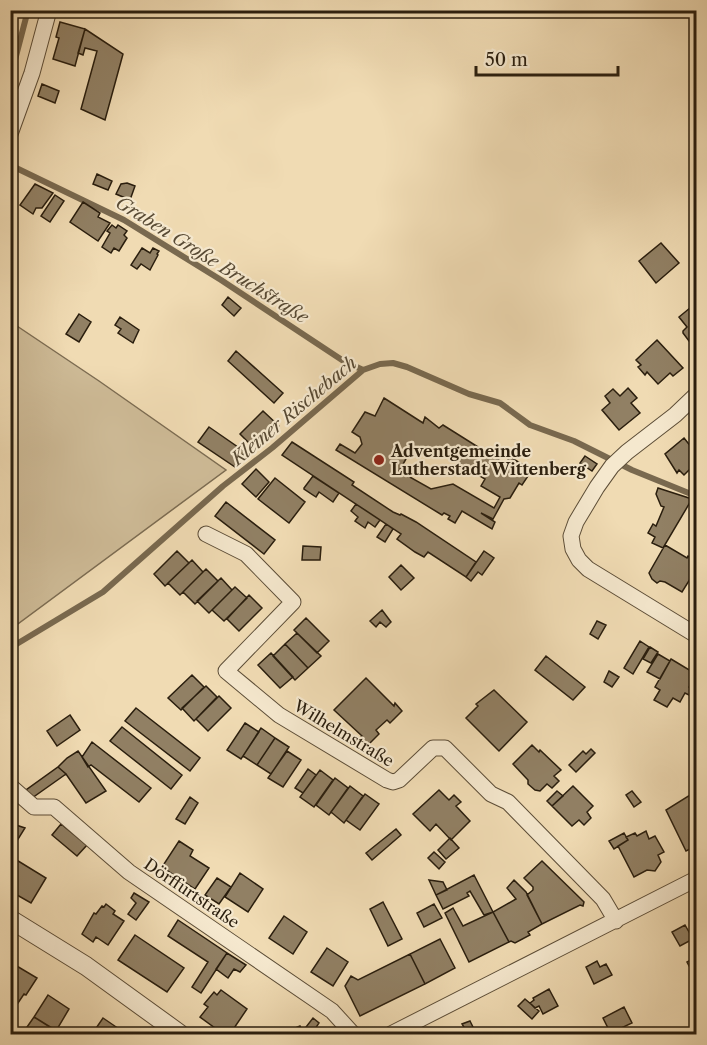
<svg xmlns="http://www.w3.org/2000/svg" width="707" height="1045" font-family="'Libre Caslon Text',serif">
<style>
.green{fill:#cebb97;stroke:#7c6c52;stroke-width:1.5}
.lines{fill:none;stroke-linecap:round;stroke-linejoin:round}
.stream{stroke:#79694f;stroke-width:6}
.building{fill:#918064;stroke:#2a1e0e;stroke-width:1.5;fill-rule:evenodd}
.minor-casing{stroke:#5c4d37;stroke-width:17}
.tertiary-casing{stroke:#5c4d37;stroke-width:20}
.minor{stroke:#f5e8ce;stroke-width:15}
.tertiary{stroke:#f5e8ce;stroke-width:18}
.poi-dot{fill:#8f2418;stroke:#f5e8ce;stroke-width:2}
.labels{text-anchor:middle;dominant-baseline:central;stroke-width:4.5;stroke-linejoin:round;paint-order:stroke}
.poi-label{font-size:16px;font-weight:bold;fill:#2a1e0e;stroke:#f5e8ce;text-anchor:start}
.street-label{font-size:16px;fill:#2a1e0e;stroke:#f5e8ce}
.water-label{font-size:18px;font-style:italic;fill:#584a34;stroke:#f5e8ce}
</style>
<rect width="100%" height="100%" fill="#f0dbb3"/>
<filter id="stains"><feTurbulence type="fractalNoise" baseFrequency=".00333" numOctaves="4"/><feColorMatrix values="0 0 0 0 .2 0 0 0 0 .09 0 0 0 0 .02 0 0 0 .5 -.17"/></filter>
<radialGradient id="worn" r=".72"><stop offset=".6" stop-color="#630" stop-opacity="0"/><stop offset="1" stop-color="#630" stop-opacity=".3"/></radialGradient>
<path class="green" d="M11 322 99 381 226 470 11 629Z"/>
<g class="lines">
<path class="stream" d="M10 79 28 10
M10 165 124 220 221 280 342 360 363 370
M10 648 103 592 223 486 272 448 363 370 380 364 393 363 407 367 469 394 500 403 530 425 574 441 632 470 696 496"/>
</g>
<path class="building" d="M60 22 85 29 75 66 53 59 59 38 56 37Z
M85 29 123 54 105 120 81 109 97 51 85 48 83 55 78 53Z
M42 84 59 91 55 103 38 96Z
M97 174 112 181 108 190 93 184Z
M127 183 135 186 130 200 116 194 121 184Z
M35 184 53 193 42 208H36L33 214 20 205Z
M55 195 64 201 50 222 41 216Z
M83 202 100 213 98 217 110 223 98 241 70 222Z
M112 225 116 228 118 225 127 231 124 235 127 238 119 251 114 248 111 253 102 247 110 233 107 231Z
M661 243 679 263 656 283 639 261Z
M142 248 150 253 153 248 159 251 157 254 158 255 150 270 141 264 137 269 131 265Z
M228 297 241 308 234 316 222 305Z
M696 303V342L692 345 683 333V331L687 327 679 317Z
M79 314 91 322 79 342 66 334Z
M120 317 139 330 133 343 118 333 121 329 115 325Z
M657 340 683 368 673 376 670 373 658 384 647 372 645 375 638 367 641 365 636 360Z
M236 351 283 393 274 403 228 361Z
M628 388 637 398 631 403 640 413 619 430 602 410 610 403 605 396 613 389 620 396Z
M384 398 423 423 425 417 439 428 443 425 505 464 510 457 532 470 522 485 519 483 510 498 504 499 493 519 481 513 495 522 492 529 462 511 455 523 448 519 450 516 444 513 442 515 336 450 340 444 355 453 362 444 360 437 352 432 365 412 375 416ZM434 448 485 479 481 486 500 497 494 508 453 484 431 489 399 471 410 452Z
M263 411 279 426 256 450 240 434Z
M209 427 245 452 235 467 198 442Z
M684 438 696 453V475L690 469 684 475 679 470 677 473 665 454Z
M292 442 354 482 352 485 393 512 400 515 401 514 416 522 476 562 466 577 428 552 424 557 415 552 397 539 401 534 282 455Z
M585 456 597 464 592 471 580 463Z
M256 469 269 482 256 497 242 484Z
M313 476 339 493 333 502 319 492 316 497 304 489V488Z
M275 478 305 502 289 523 258 499Z
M658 488 692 499 663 548 652 543 655 537 648 533 653 524 656 526 664 507 661 506 656 494Z
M226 502 275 540 264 554 215 516Z
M356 504 380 520 375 527 368 522 365 528 355 521 358 517 351 511Z
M386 524 393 529 385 542 377 537Z
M665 545 687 558 688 556 696 561 695 565 696 577 694 582 690 579 682 592 665 582 660 581 657 583 652 579 649 573Z
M303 546 321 547 320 560H302Z
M177 551 189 563 165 586 154 574Z
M484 551 494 558 482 575 478 572 471 581 466 577Z
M192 560 203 572 180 595 168 583Z
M401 565 414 578 401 590 389 577Z
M206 569 218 581 195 604 183 592Z
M221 578 232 590 209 613 197 601Z
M235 587 247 598 224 621 212 610Z
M249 595 262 608 239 631 227 619Z
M382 610 391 622 386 627 380 622 376 627 370 621Z
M306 618 329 641 317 653 294 630Z
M597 621 606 625 598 639 590 634Z
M297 633 321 656 308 668 285 644Z
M640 641 649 647 633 674 624 668Z
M285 644 308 668 295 680 273 656Z
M650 647 658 652 651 663 643 659Z
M271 653 293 677 280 688 258 665Z
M658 654 670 661 660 679 647 672Z
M546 656 585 687 573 700 535 670Z
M671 659 696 674 689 687 692 690 689 695 685 693 680 702 673 698 667 707 654 700 660 690 655 687Z
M609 671 619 677 612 687 604 682Z
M192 675 204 687 181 710 168 698Z
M366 678 394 706 395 703 402 711 390 723 387 720 376 730 379 734 367 746 359 739 362 736 334 710Z
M206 686 217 697 194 721 182 708Z
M494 690 527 722 499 751 466 718 478 706 476 704Z
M219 696 231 708 208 731 196 719Z
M136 708 200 758 190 771 125 721Z
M70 715 80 730 57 746 47 731Z
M245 723 259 732 241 759 227 750Z
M122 727 182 775 171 789 110 741Z
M261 728 275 738 257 765 243 756Z
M275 738 289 747 271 774 257 765Z
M92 742 151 788 139 802 91 765 88 767 82 757Z
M532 745 539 752 540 750 561 770 554 776 559 781 552 788 547 784 540 791 535 790 528 784V780L513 764Z
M591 749 595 753 576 772 569 765 583 751 586 754Z
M78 751 106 791 86 803 66 774 58 767 67 758Z
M287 751 301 760 283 787 268 778Z
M58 767 66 774 32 798 26 790Z
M308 769 316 775 303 793 295 788Z
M320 770 333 780 314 807 300 797Z
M335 778 348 788 329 815 316 805Z
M350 786 363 796 344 823 331 812Z
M573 786 593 806 587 812 591 818 584 825 579 820 572 826 552 806Z
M439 790 449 800 454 795 461 802 456 806 470 821 451 840 436 824 430 831 413 814Z
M557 791 563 796 552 806 547 801Z
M632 791 641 802 634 807 626 795Z
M365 794 379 804 360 830 346 820Z
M690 795 691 797 696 795V846L686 851 666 810Z
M190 797 198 803 185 824 176 819Z
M10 823 25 828 15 844 10 841Z
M61 824 87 845 77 856 52 835Z
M396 829 401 835 372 860 366 853Z
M646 831 649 839 655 836 664 852 658 855 661 862 655 871 647 870 634 877 618 846 628 840 626 837 635 833 637 836Z
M624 833 628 840 614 849 609 841Z
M450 838 459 848 446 859 438 850Z
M179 841 193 850 190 856 209 868 195 889 162 867Z
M434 852 445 862 439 869 428 858Z
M10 856 46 878 31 903 10 891Z
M542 861 584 902 583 906 580 905 542 924 527 895 533 890V887L524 878Z
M240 873 263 889 248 912 225 897Z
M474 875 493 912 484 915 470 891 467 893 469 896 443 909 436 895Z
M217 878 231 887 219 904 205 895Z
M429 880 443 882 447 890 436 895Z
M514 880 526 892 542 924 528 932 530 935 515 943 511 941 509 942 493 912 516 899 507 888Z
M134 893 149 902 136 920 128 914 136 903 131 898Z
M383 902 402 939 388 946 370 909Z
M106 904 115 911 113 914 124 921 108 945 96 937 93 942 82 934 94 913 96 914 102 906 104 907Z
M434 904 442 918 424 927 417 913Z
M453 908 463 926 493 912 509 942 469 962 445 913Z
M284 916 307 932 293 954 269 938Z
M178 920 227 953 201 993 192 987 208 962 168 936Z
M685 925 693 939 680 946 672 932Z
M135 935 184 968 167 992 118 960Z
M440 939 455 968 425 984 410 954Z
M327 948 348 962 333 986 311 972Z
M227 953 246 965 240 972 234 969 228 978 216 969Z
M410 954 425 984 360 1016 345 986 351 976 358 980Z
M696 957V974L694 975 687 962Z
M597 961 600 967 606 964 612 975 594 984 586 967Z
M10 962 37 978 26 995 24 994 18 1003 10 999Z
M549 989 558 1006 543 1014 539 1006 535 1008 530 1003 534 1000 533 998Z
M221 990 247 1009 230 1034H221L219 1031 200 1017 208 1007 204 1004 214 992 217 995Z
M48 995 69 1009 56 1031 34 1017Z
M525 999 539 1011 532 1019 518 1006Z
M624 1007 632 1023 615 1031 614 1028 609 1030 603 1018Z
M34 1017 52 1028 48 1034H39L27 1027Z
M103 1018 125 1033 124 1034H92Z
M313 1018 319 1023 313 1032 306 1027Z
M470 1021 475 1031 468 1034 462 1024Z
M300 1026 304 1034H281Z"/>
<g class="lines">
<defs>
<path id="minor" d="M10 134 32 73 49 10
M696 395 675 415 627 452 612 466 597 487 576 522 571 536 573 549 579 560 588 569 696 635
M206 534 246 554 293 602 226 671 279 715 387 780 393 782 399 780 433 748H445L491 794 508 802 603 899 616 921
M10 786 34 807H54L129 872 332 1011 353 1034
M391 1034 696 879"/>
<path id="tertiary" d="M10 919 86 966 180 1034"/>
</defs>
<use href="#minor" class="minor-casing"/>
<use href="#tertiary" class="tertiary-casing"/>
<use href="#minor" class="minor"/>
<use href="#tertiary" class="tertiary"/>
</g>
<circle class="poi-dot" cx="379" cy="460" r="6"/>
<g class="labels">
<g class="poi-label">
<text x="391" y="451">Adventgemeinde<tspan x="391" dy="18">Lutherstadt Wittenberg</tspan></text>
</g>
<g class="street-label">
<text transform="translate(344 733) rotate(31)">Wilhelmstraße</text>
<text transform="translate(192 893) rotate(34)">Dörffurtstraße</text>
</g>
<g class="water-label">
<text transform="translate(212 260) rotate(32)">Graben Große Bruchstraße</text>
<text transform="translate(294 411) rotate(-40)">Kleiner Rischebach</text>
</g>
</g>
<rect width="707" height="1045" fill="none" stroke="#f0dbb3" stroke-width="36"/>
<rect x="12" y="12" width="683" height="1021" fill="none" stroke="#2a1e0e" stroke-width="3"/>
<rect x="18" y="18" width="671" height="1009" fill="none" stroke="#2a1e0e" stroke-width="1.5"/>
<path d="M476 66v9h142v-9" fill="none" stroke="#2a1e0e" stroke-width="3"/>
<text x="485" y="66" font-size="18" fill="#2a1e0e" stroke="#f5e8ce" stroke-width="4.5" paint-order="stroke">50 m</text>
<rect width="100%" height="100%" filter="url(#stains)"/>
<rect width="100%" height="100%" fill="url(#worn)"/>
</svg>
